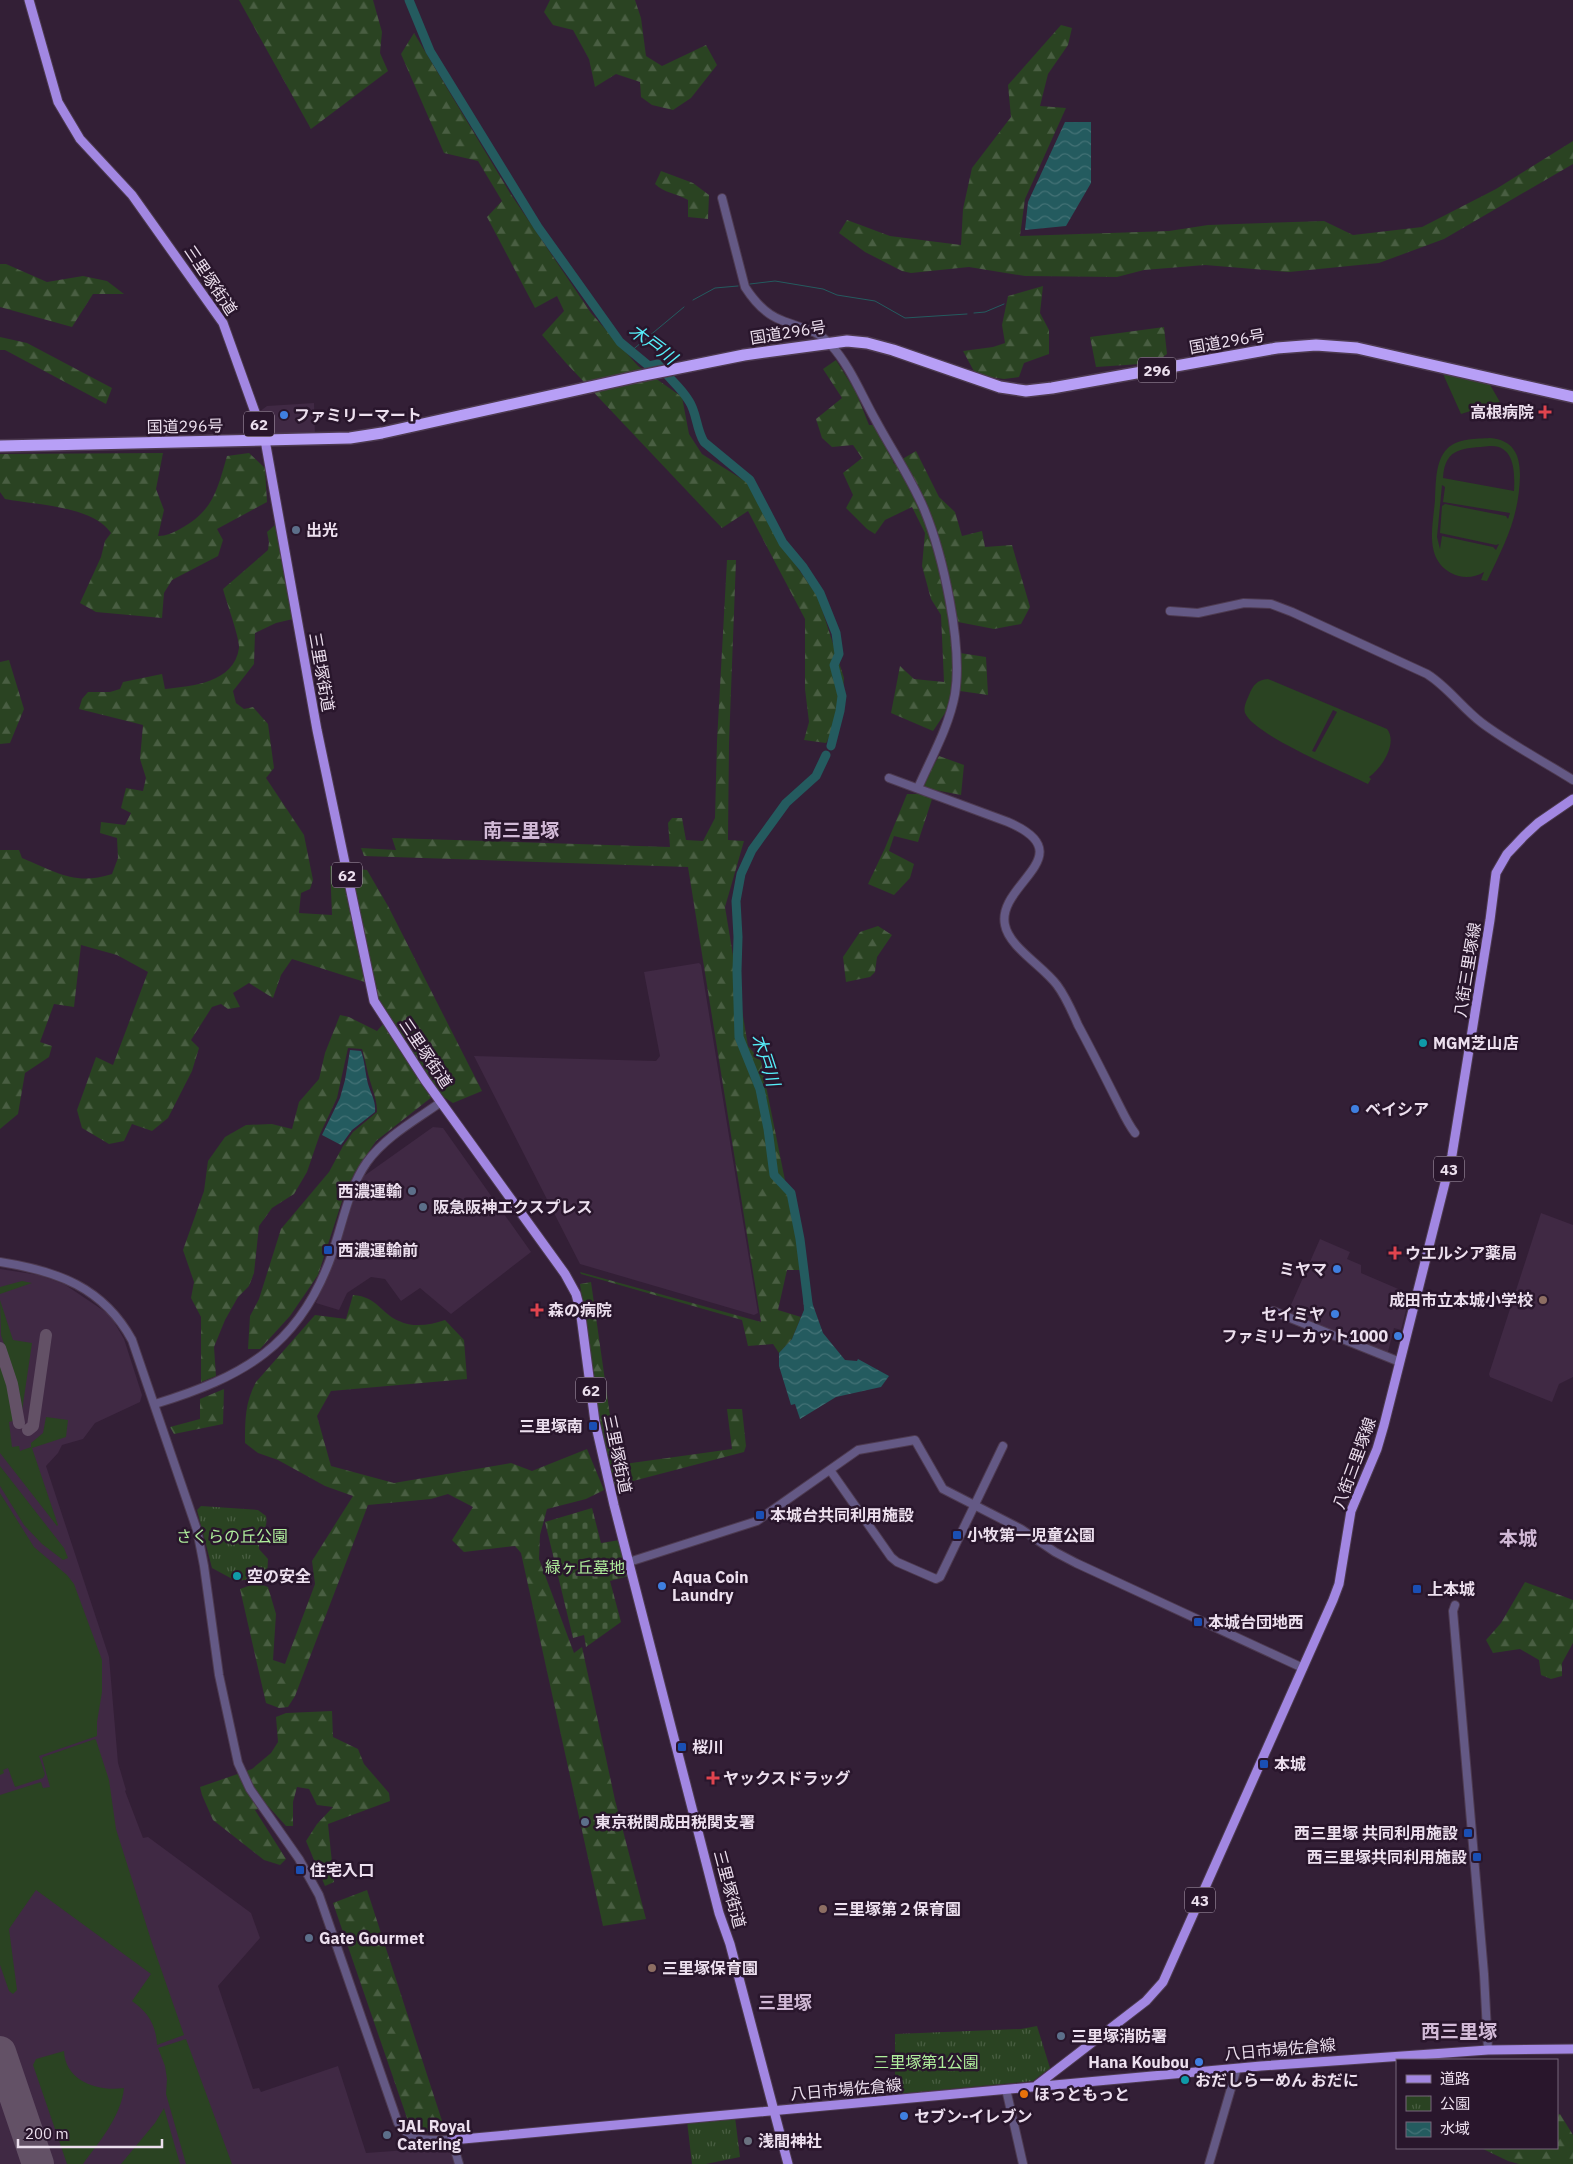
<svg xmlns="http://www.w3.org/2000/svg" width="1573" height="2164" font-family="'IBM Plex Sans','Noto Sans JP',sans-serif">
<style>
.built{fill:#402944}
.grass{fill:#2a4322;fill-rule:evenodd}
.forest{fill:url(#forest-firs)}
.cemetery{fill:url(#cemetery-stones)}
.park{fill:url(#park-tufts)}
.water{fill:url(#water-waves)}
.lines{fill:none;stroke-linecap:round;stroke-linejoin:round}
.stream{stroke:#245b5f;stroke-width:1}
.river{stroke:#245b5f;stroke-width:9}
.taxiway{stroke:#635166;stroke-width:12}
.runway{stroke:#635166;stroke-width:32}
.minor-casing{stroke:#4d3a50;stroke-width:10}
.major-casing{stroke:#4d3a50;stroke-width:11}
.highway-casing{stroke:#4d3a50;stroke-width:14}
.minor{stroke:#645985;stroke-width:8}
.major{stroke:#a287e2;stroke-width:9}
.highway{stroke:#b79ff6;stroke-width:11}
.health-dot{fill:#e0444e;stroke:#29162c;stroke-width:2}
.shop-dot{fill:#3f7fe0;stroke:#29162c;stroke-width:2}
.service-dot{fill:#5c6f8a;stroke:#29162c;stroke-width:2}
.culture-dot{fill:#0f9aa8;stroke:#29162c;stroke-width:2}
.transit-dot{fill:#1a4fb4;stroke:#29162c;stroke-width:2}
.education-dot{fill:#8d6e63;stroke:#29162c;stroke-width:2}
.food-dot{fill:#e8710a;stroke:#29162c;stroke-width:2}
.worship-dot{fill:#6b7280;stroke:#29162c;stroke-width:2}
.labels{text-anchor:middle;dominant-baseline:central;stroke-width:5;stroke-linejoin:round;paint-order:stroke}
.shield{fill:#29162c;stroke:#b2a3b4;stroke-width:1}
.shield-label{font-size:15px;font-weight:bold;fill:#ecdfee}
.street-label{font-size:16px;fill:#ecdfee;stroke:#29162c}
.poi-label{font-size:16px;font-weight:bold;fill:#ecdfee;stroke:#29162c;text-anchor:start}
.park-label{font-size:16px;fill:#aeed9b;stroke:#29162c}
.water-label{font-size:18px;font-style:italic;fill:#56eef9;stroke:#29162c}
.neighbourhood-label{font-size:18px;font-weight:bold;fill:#d1b9d6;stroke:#29162c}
.quarter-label{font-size:19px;font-weight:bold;fill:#d1b9d6;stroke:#29162c}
</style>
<defs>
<pattern id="forest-firs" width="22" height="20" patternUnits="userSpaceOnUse" patternTransform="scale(1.25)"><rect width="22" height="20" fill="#2a4322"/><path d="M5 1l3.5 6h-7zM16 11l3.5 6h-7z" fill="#495e42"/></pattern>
<pattern id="cemetery-stones" width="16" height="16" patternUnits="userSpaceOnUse" patternTransform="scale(1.25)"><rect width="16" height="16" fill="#2a4322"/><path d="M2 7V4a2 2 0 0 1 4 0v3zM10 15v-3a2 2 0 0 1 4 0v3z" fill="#495e42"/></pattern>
<pattern id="park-tufts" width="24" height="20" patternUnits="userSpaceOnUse" patternTransform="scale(1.25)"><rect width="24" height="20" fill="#2a4322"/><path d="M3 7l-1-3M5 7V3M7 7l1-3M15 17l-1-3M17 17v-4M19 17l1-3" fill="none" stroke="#495e42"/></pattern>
<pattern id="water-waves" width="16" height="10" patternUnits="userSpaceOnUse" patternTransform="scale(1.25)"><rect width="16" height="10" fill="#245b5f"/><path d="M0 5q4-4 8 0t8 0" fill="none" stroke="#447276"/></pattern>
</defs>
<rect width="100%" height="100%" fill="#331f36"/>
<path class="built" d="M314 403 315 437 273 434 263 424 259 412 267 406Z
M699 963 701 965 758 1313 754 1315 580 1264 474 1056 656 1061 660 1056 644 972Z
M433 1127 443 1128 531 1252 451 1314 420 1288 401 1301 385 1279 371 1277 347 1293 339 1310 316 1303 340 1244 357 1188 364 1176Z
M1541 1213 1573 1225V1377L1559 1384 1552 1402 1490 1377 1489 1374Z
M1320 1239 1350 1252 1347 1259 1361 1265V1273L1410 1294 1401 1330 1394 1328 1387 1356 1287 1314Z
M0 1269 39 1275 64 1284 110 1315 124 1339 142 1395 140 1402 95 1423 83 1439 62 1445 58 1453 46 1466 109 1657 118 1763 126 1790 125 1791 143 1838 148 1837 251 1913 260 1938 218 1986 253 2089 259 2088 261 2092 338 2066 366 2153 449 2147 455 2164H0Z"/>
<path class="grass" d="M1443 374 1489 383 1500 402 1461 414Z
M1490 438C1513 440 1520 454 1520 475 1519 518 1505 543 1487 581L1481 580 1484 572C1474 578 1462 579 1451 573 1424 558 1433 526 1435 500 1436 484 1435 461 1447 449 1457 438 1477 439 1490 438ZM1490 446C1515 445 1515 473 1514 491L1443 478C1445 446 1464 449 1490 446ZM1442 485 1445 487 1443 502 1510 513 1508 519 1506 516 1445 504 1442 506 1440 533 1496 545 1499 544 1496 550 1493 547 1442 536 1440 549 1437 537Z
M1268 679 1387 729C1398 743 1382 768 1369 777L1371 779 1368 784C1344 772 1254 735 1245 713 1243 707 1247 700 1249 695 1253 685 1257 680 1268 679ZM1333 710 1337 712 1315 752 1312 751Z
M22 1281 32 1283 0 1294V1287Z
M0 1300 13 1340 32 1343 22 1411 18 1385 1 1335Z
M0 1363 7 1384 13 1421 9 1422 12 1447 19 1446 20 1451 31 1447V1443L43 1433 46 1417 68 1420 66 1437 32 1448 58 1525 57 1526 0 1453Z
M0 1466 64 1548 68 1558 63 1560 42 1544 24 1525 0 1486Z
M0 1493 34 1547 67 1575 74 1584 102 1660V1692L97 1722V1736L39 1756 45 1774 43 1778 15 1787 8 1768 3 1770 4 1773 0 1775Z
M95 1739 96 1740 109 1780 116 1829 152 1943 184 2035 157 2045C156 2025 148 2012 132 2001L151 1974 36 1890 9 1929 17 1990 13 1994 9 1991 0 1965V1795L41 1782 43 1788 50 1787 42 1758 43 1757Z
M186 2039 232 2164H186L166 2094 167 2079 165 2066 158 2048Z
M64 2051C65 2081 98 2092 124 2088 121 2117 99 2142 83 2164H67L33 2065 36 2059Z
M164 2108 180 2164H121L155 2123Z"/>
<path class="forest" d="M239 0H373L382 32 380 53 388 71 311 129Z
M550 0H635L641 18 646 56 662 66 706 45 717 65 691 98 673 110 652 105 641 97 640 82 616 74 595 87 589 59 573 30 553 25 544 12Z
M1061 25 1072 28 1068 45 1048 74 1040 106 1066 108 1025 199 1020 236 1169 231 1208 225 1324 221 1353 235 1422 227 1496 189 1573 141V164L1444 239 1379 263 1289 272 1205 265 1144 270 1117 277 1025 276 969 267 911 273 902 271 865 252 839 233 847 220 890 236 961 245 963 209 972 168 1011 117 1008 85Z
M414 33 510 193 591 313 638 366 682 397 689 434 702 454 748 483 774 534 818 597 844 678 841 715 826 743 804 740 809 722 805 689V619L748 511 722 528 566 363 542 335 564 311 557 296 535 308 487 217 502 201 478 161 444 153 401 54Z
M661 171 693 183 709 195 708 219 688 217V200C676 193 664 193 655 184Z
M0 264H6L47 282 83 276 107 281 124 294H93L72 327 0 307Z
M1043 286 1040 313 1049 330V354L1024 363 1019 377 1004 379 976 375 963 351 993 347 1005 343 1002 325 1008 296Z
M1164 327 1167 354 1155 363 1096 367 1090 337Z
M0 337 27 343 112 388 106 404 5 350H0Z
M836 360 856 392 869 425H878L885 435 894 464 916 451 939 497 955 512 962 536 982 531 985 547 1012 545 1030 607 1021 624 994 629 953 621 960 653 986 657 988 695 960 691 933 731 891 713 900 666 914 679 944 682 941 615 931 599 922 566 925 533 912 507 885 520 875 534 867 529 846 508 853 495 843 473 862 458 853 445 832 447 822 438 816 419 842 398 823 369Z
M163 453 156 489 164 510 158 536C167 536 172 533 180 529 213 511 217 491 227 456L249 453 265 468 267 502 217 529 223 540 218 556 172 580 164 593 162 618 96 612 80 603 101 557 105 541 111 533C93 506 36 505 5 499L0 492V454Z
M275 525 293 619 276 623 255 633 254 664 233 691 236 703 244 709 253 707 268 724 274 768 266 778 304 835 313 880 310 889 301 893 299 913 332 915 330 866 367 870 388 906 482 1091 453 1103 437 1093 376 1141 355 1172 344 1195 318 1275 290 1316 260 1349H248L250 1316 259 1299 281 1229 329 1172 343 1146 353 1132 377 1112C377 1101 374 1094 371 1084 367 1073 366 1061 362 1049L348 1048 337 1098 320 1134 307 1172 294 1194 272 1208 259 1226 254 1273 249 1286 238 1297 225 1320 214 1347 216 1376 201 1382V1317L191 1298 194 1282 183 1250 204 1191 208 1161 225 1137 246 1125 272 1124 292 1129 299 1102 319 1079 325 1053 340 1015 349 1017 377 1031 384 1023 371 984 292 959 281 975 273 998 249 983 233 993 240 1007 228 1009 221 1004 212 1007 191 1040 199 1048 192 1071 168 1118 152 1131 132 1124 124 1141 109 1144 82 1128 77 1110 96 1057 113 1065 148 972 117 955 81 945 74 1007 54 1004 40 1042 52 1046 49 1057 25 1073 18 1114 0 1129V850H19L22 858C56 872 75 886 112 874L118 858 117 838 100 833 101 822 125 825 131 813 121 808 126 788 143 791 146 778 140 759 143 725 79 709 82 699 88 692H110L120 689 123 682 162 674 165 689C192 686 234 683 239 648 240 639 226 601 223 589L268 550 269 542 267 532Z
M727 560H736L729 743 728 840 744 841 725 907 748 1046 761 1061 796 1235 801 1270H787L778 1310 801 1317 792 1339 779 1353 773 1344 748 1346 742 1320 581 1274 580 1272 761 1322 688 867 364 856 361 848 396 850 392 838 670 847 668 823 672 818H682L686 840 703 841 715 818 717 741Z
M9 660 24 709 10 743 0 744V662Z
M939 756 964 765 961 795 935 790 918 842 894 836 889 851 914 864 910 878 894 895 868 884 885 848 907 794H917Z
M878 926 892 935 877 957 875 972 870 977 846 982 843 957 860 932Z
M591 1282 617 1465 732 1449 727 1409H742L746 1446 744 1452 614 1486 599 1425 580 1284Z
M353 1295C378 1297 380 1313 399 1321 414 1328 430 1325 445 1320L464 1340 467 1379 331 1391 317 1416 331 1466 394 1483 511 1463 532 1471 587 1449 604 1490 586 1499 547 1509 540 1535 539 1559 574 1653 582 1647 615 1800 646 1919 603 1926 521 1553 515 1546 464 1552 452 1540 473 1507 448 1494 431 1499 368 1505 295 1696 288 1707 279 1708 266 1703 240 1589 257 1583 268 1587 276 1614 273 1660 285 1664 315 1584 312 1561 353 1496 325 1486 278 1460 258 1453 245 1443C245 1421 245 1402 256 1382L315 1315 346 1319Z
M224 1389 223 1424 174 1434 170 1427 200 1419V1399Z
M1525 1582 1573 1600V1643L1562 1663V1676L1551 1679 1541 1675 1539 1660 1520 1649 1493 1653 1486 1640 1501 1623Z
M332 1711 333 1737 358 1749 364 1764 389 1793 390 1801 328 1824 334 1882 325 1886 306 1841 317 1824 333 1807 317 1805 309 1789 297 1787 293 1802V1826H286L268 1806 255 1810 286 1859 280 1865 264 1860 213 1820 202 1795 200 1787 252 1769 271 1753 278 1742 276 1717 286 1713Z
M367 1890 445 2130 443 2132C430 2134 415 2131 407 2118L333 1903Z
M1560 2114 1573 2135V2164H1519L1508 2161 1481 2148H1557V2115Z"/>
<path class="cemetery" d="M592 1508 601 1543 620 1540 629 1576 610 1581 621 1622 586 1647 584 1635 573 1638 545 1522Z"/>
<path class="park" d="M201 1506 258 1510 266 1516C269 1529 258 1536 259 1549L268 1559 267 1577 236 1581 212 1568 197 1510Z
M1037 2026 1050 2068 1033 2081 897 2094 895 2091V2034L1021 2029Z
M735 2117 740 2157 706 2164H692L687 2121Z"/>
<path class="water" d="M1065 122H1091V183L1066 226 1025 230 1028 202Z
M350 1050 361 1051C365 1062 365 1072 368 1084 371 1094 376 1101 375 1112L352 1130 341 1145 322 1135 340 1098 345 1080Z
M808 1291 823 1333 845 1360 857 1361 858 1359 889 1376 881 1387 836 1397 800 1419 795 1404 791 1405 779 1366V1353L792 1339 804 1310 803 1292Z"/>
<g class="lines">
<path class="stream" d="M750 284 775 281 823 289 837 295 875 301 905 318 967 314
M693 300 715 288 738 286
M974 313 985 312 1004 304
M630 352 684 307"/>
<path class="river" d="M409 0 430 51 538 227 620 342 649 366 658 364C668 378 681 387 689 401 697 413 696 429 704 442L750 480 783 543 803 567 820 593 836 633 839 654 834 665 842 696 840 711 831 746
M808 1303 800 1239 791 1193 774 1175 768 1129 760 1089 739 1037 737 971 738 937 736 901 741 874 752 850 786 803 816 776 826 755"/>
<path class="taxiway" d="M0 1348 12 1384 19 1423
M28 1430 33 1426 46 1335"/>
<path class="runway" d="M0 2052 38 2164"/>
<defs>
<path id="minor" d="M722 198 745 287C754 301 765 314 781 320 799 328 817 329 831 345 850 366 861 394 875 419 891 449 911 478 924 509 943 555 963 645 955 694 949 727 931 758 918 788
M1170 611 1198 613 1244 603 1271 604 1292 612 1427 674C1448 687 1462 708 1482 723 1510 744 1543 761 1573 780
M889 778 1008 822C1085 855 996 884 1005 925 1009 947 1043 966 1057 985 1066 997 1072 1011 1078 1025 1092 1051 1105 1077 1118 1103 1123 1113 1128 1124 1135 1133
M0 1262C57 1271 103 1287 132 1340L197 1530 204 1566 219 1675 238 1763 250 1789 299 1859 319 1895 398 2123C410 2143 432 2140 452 2140L459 2164
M1273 1311 1400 1362
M155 1404C243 1377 300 1346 332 1254 343 1223 348 1189 367 1162 386 1136 416 1120 441 1102
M830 1470 891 1557 897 1562 936 1579 940 1577 1003 1446
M629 1562 757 1521 858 1450 915 1440 943 1489 1021 1529 1055 1552 1076 1563 1303 1668
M1455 1605 1453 1611 1484 1974 1488 2050
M1006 2089 1023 2164
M1209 2164 1237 2068"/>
<path id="major" d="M29 0 58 102 80 139 132 195 223 323 265 440 317 730 374 1001 425 1080 565 1274 576 1294 580 1309 595 1422 614 1505 719 1913 730 1944 788 2164
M1037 2085 1146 2001 1163 1982 1333 1600 1339 1584 1351 1511 1377 1449 1384 1425 1452 1155 1490 920 1496 873 1507 854 1524 836 1538 823 1573 799
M452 2140 1261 2066 1488 2050 1573 2049"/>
<path id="highway" d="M0 446 350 438 382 433 635 377 744 355 847 341 867 343 893 350 1000 387 1026 391 1052 388 1277 348 1316 345 1357 348 1573 397"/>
</defs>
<use href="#minor" class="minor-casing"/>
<use href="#major" class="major-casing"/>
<use href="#highway" class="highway-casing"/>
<use href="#minor" class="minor"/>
<use href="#major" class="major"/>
<use href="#highway" class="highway"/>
</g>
<g class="health-dot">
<path d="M1542.5 404.5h5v5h5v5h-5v5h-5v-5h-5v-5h5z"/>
<path d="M1392.5 1245.5h5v5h5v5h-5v5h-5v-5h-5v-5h5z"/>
<path d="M534.5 1302.5h5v5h5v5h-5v5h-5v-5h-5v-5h5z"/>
<path d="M710.5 1770.5h5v5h5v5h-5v5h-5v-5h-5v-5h5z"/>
</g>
<g class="shop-dot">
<circle cx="284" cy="415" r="5"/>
<circle cx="1355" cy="1109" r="5"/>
<circle cx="1337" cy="1269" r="5"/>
<circle cx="1335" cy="1314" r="5"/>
<circle cx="1398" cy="1336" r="5"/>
<circle cx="662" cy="1586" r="5"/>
<circle cx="1199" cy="2062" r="5"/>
<circle cx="904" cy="2116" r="5"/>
</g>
<g class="service-dot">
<circle cx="296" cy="530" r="5"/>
<circle cx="412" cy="1191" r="5"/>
<circle cx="423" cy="1207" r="5"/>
<circle cx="585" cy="1822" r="5"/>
<circle cx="309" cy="1938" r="5"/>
<circle cx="1061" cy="2036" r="5"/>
<circle cx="387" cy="2135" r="5"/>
</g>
<g class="culture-dot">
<circle cx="1423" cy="1043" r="5"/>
<circle cx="237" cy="1576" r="5"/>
<circle cx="1185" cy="2080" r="5"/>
</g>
<g class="transit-dot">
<rect x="323" y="1245" width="10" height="10" rx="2.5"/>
<rect x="588" y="1421" width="10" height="10" rx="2.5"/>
<rect x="755" y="1510" width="10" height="10" rx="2.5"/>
<rect x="952" y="1530" width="10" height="10" rx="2.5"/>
<rect x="1412" y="1584" width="10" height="10" rx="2.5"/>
<rect x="1193" y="1617" width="10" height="10" rx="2.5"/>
<rect x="677" y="1742" width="10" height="10" rx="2.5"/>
<rect x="1259" y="1759" width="10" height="10" rx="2.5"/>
<rect x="1463" y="1828" width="10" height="10" rx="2.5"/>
<rect x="1472" y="1852" width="10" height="10" rx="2.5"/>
<rect x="295" y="1865" width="10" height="10" rx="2.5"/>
</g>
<g class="education-dot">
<circle cx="1543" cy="1300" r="5"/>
<circle cx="823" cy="1909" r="5"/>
<circle cx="652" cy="1968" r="5"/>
</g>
<circle class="food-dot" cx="1024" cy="2094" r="5"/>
<circle class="worship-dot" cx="748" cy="2141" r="5"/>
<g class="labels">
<g class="shield">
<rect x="1138" y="357.5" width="38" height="25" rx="4"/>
<rect x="244" y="411.5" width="30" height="25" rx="4"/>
<rect x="332" y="862.5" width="30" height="25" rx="4"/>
<rect x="1434" y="1156.5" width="30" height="25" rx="4"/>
<rect x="576" y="1377.5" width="30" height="25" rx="4"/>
<rect x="1185" y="1887.5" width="30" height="25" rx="4"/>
</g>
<g class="shield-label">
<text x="1157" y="370">296</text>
<text x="259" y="424">62</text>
<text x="347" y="875">62</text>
<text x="1449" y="1169">43</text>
<text x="591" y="1390">62</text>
<text x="1200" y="1900">43</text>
</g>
<g class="street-label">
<text transform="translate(211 280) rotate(56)">三里塚街道</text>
<text transform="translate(788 332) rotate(-9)">国道296号</text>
<text transform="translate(1227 341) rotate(-10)">国道296号</text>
<text transform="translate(185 426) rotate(-1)">国道296号</text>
<text transform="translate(322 672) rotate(80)">三里塚街道</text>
<text transform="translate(1467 970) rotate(-81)">八街三里塚線</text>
<text transform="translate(426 1053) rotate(56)">三里塚街道</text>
<text transform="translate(618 1454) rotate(78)">三里塚街道</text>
<text transform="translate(1354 1463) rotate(-70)">八街三里塚線</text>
<text transform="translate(730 1889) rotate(75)">三里塚街道</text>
<text transform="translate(1280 2049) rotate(-5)">八日市場佐倉線</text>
<text transform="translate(846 2089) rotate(-5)">八日市場佐倉線</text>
</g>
<g class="poi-label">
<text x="1534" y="412" text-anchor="end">高根病院</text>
<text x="294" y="415">ファミリーマート</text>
<text x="306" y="530">出光</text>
<text x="1433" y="1043">MGM芝山店</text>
<text x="1365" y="1109">ベイシア</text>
<text x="402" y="1191" text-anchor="end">西濃運輸</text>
<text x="433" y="1207">阪急阪神エクスプレス</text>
<text x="338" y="1250">西濃運輸前</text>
<text x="1405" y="1253">ウエルシア薬局</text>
<text x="1327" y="1269" text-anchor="end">ミヤマ</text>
<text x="1533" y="1300" text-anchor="end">成田市立本城小学校</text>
<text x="548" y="1310">森の病院</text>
<text x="1325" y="1314" text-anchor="end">セイミヤ</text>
<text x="1388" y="1336" text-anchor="end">ファミリーカット1000</text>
<text x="583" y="1426" text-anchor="end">三里塚南</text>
<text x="770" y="1515">本城台共同利用施設</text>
<text x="967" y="1535">小牧第一児童公園</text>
<text x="247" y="1576">空の安全</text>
<text x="672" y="1577">Aqua Coin<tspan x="672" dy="18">Laundry</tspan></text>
<text x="1427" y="1589">上本城</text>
<text x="1208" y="1622">本城台団地西</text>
<text x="692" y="1747">桜川</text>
<text x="1274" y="1764">本城</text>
<text x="723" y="1778">ヤックスドラッグ</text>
<text x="595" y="1822">東京税関成田税関支署</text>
<text x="1458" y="1833" text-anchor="end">西三里塚 共同利用施設</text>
<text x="1467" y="1857" text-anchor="end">西三里塚共同利用施設</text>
<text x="310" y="1870">住宅入口</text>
<text x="833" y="1909">三里塚第２保育園</text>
<text x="319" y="1938">Gate Gourmet</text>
<text x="662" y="1968">三里塚保育園</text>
<text x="1071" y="2036">三里塚消防署</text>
<text x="1189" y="2062" text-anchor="end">Hana Koubou</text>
<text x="1195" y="2080">おだしらーめん おだに</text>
<text x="1034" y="2094">ほっともっと</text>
<text x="914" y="2116">セブン-イレブン</text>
<text x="397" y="2126">JAL Royal<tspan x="397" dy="18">Catering</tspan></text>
<text x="758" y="2141">浅間神社</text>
</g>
<g class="park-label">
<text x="232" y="1536">さくらの丘公園</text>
<text x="585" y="1567">緑ヶ丘墓地</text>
<text x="926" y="2062">三里塚第1公園</text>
</g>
<g class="water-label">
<text transform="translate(653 344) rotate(37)">木戸川</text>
<text transform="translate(766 1060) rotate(72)">木戸川</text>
</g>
<g class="neighbourhood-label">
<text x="785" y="2002">三里塚</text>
</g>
<g class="quarter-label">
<text x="521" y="830">南三里塚</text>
<text x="1518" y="1538">本城</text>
<text x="1459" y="2031">西三里塚</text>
</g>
</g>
<rect x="1396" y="2059" width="162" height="90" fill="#29162c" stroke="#77667a"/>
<rect x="1406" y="2075" width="25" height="8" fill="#a287e2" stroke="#77667a"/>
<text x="1440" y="2084" font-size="15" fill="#ecdfee">道路</text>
<rect x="1406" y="2096" width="25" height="15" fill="url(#park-tufts)" stroke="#77667a"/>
<text x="1440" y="2109" font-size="15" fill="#ecdfee">公園</text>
<rect x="1406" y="2122" width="25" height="15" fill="url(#water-waves)" stroke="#77667a"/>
<text x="1440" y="2134" font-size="15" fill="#ecdfee">水域</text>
<path d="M18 2139v8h144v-8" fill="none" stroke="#ecdfee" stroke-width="2.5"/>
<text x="25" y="2139" font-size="15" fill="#ecdfee" stroke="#29162c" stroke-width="4" paint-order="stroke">200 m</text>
</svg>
